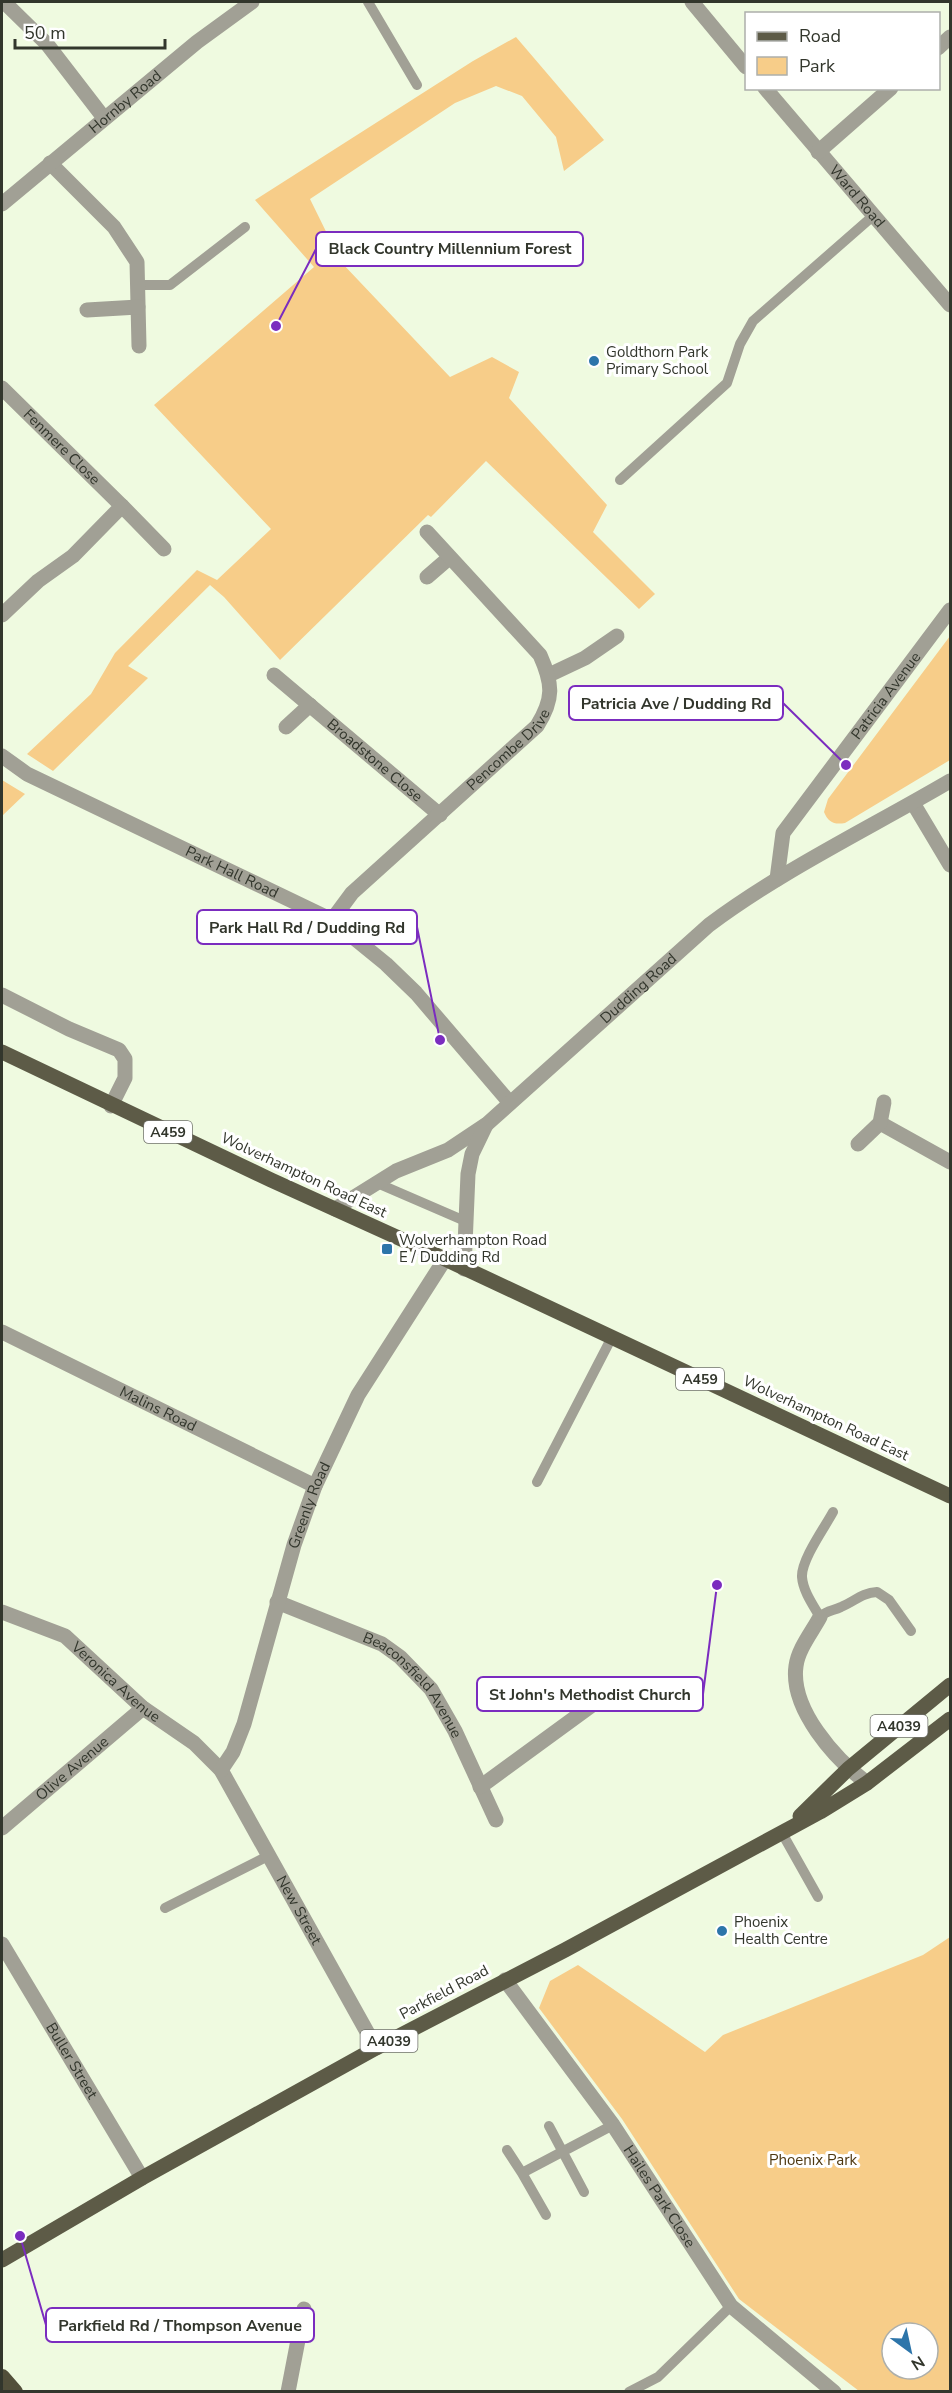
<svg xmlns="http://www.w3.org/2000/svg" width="952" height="2393" font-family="'Nunito Sans',sans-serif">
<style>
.green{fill:#f7cd89;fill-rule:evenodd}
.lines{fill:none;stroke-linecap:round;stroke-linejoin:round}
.service{stroke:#a1a095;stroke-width:10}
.minor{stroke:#a1a095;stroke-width:15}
.primary{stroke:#5d5b47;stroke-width:15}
.trunk{stroke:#524f3a;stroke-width:16}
.poi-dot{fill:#2d75aa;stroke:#fff;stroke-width:2}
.labels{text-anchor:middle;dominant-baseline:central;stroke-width:6;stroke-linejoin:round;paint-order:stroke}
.shield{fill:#fff;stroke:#70726b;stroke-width:1.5}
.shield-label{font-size:14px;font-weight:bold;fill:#32362c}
.street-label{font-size:15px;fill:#32362c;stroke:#fff}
.poi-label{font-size:15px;fill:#32362c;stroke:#fff;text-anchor:start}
.park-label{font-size:15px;fill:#4e3811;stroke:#fff}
.leader{fill:none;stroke:#7b2cbf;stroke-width:2}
.callout-dot{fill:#7b2cbf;stroke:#fff;stroke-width:2}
.callout{fill:#fff;stroke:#7b2cbf;stroke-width:2}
.callout-label{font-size:16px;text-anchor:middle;font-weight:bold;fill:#32362c}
</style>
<rect width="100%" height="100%" fill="#effae0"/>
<path class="green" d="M516 37 604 140 564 171 556 137 522 96 496 86 455 103 310 199 341 262 450 377 492 357 519 372 509 398 607 505 593 532 655 594 639 609 486 461 431 517 428 515 280 660 224 597 210 585 128 666 148 678 53 771 27 754 91 694 115 653 197 570 217 580 271 529 154 405 314 267 255 200 473 61Z
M950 636V760L845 823C834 825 828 822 824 812L828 799Z
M2 780 25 794 2 816Z
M950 1937V2391H859L739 2299 622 2119 539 2008 550 1981 578 1965 705 2052 723 2035 923 1955ZM892 2333H928V2369H892Z"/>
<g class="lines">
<path class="service" d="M368 2 417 85
M137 285H170L245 227
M620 480 727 383 740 344 753 321 873 216
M377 1183 465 1221
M537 1482 612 1337
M833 1512C825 1527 801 1560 802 1577 803 1591 813 1605 820 1617 827 1610 833 1611 841 1607 855 1601 862 1593 877 1592L889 1600 911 1631
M782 1833 818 1897
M165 1908 268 1856
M549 2126 584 2192
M507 2150 522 2173
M546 2215 522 2173 613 2125
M629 2392 658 2377 731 2306"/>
<g class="minor">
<path d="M4 2 47 44 104 118"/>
<path d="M692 2 746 67"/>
<path d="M938 48 950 37"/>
<path id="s1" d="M765 88 950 305"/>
<path d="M818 152 891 88"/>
<path d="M50 163 114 227 137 262 139 346"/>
<path id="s2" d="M2 204 197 42 252 2"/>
<path d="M87 310 138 307"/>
<path id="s3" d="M2 388 122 506 73 556 38 581 2 615"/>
<path d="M122 506 164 549"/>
<path d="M427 577 449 558"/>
<path id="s4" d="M274 675 440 815"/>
<path d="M549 675 585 658 617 636"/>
<path d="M286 727 310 705"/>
<path id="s5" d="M2 756 27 774 332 920 386 964 416 993 510 1103"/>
<path d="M913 803 950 865"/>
<path id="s6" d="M777 879 783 833 950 610"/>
<path id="s7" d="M332 920 352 893 537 726C554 699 553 684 540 655L427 532"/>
<path d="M2 995 69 1029 119 1050 125 1059V1078L111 1106"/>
<path d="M880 1123 950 1162"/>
<path d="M858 1144 880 1123 884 1102"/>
<path id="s8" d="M335 1209 396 1171 448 1150 487 1124 709 925C784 869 870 828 950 781"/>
<path d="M464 1269 468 1174 472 1154 486 1125"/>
<path id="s9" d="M2 1332 315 1486"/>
<path id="s10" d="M277 1602 382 1644 400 1657 431 1689 455 1731 496 1820"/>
<path id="s11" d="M2 1612 65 1636 143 1708 194 1743 221 1770 376 2048"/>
<path d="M820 1617C812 1632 798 1649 796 1666 790 1709 835 1759 867 1783"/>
<path id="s12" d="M221 1770 233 1752 244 1724 294 1545 315 1486 358 1395 445 1259"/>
<path d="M480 1787 610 1692"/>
<path id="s13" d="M2 1828 143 1708"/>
<path id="s14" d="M2 1944 142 2178"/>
<path id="s15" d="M505 1980 613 2125 731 2306 834 2392"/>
<path d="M288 2392 304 2309"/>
</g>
<path class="primary" d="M2 1052 271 1180 445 1259 950 1496
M800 1816 848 1769 950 1685
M2 2260 142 2178 376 2048 565 1950 820 1812 867 1783 950 1719"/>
<path class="trunk" d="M2 2377 15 2392"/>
</g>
<g class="poi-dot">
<circle cx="594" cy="361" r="6"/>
<rect x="381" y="1243" width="12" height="12" rx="3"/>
<circle cx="722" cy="1931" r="6"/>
</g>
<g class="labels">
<g class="shield">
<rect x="144" y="1121" width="48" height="22" rx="4.5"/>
<rect x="676" y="1368" width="48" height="22" rx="4.5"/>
<rect x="870.5" y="1715" width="57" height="22" rx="4.5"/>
<rect x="360.5" y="2030" width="57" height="22" rx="4.5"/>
</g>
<g class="shield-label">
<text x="168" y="1132">A459</text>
<text x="700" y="1379">A459</text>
<text x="899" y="1726">A4039</text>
<text x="389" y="2041">A4039</text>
</g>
<g class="street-label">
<text stroke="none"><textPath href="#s2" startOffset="160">Hornby Road</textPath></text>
<text stroke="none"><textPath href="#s1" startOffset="142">Ward Road</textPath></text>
<text stroke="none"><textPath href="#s3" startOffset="84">Fenmere Close</textPath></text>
<text stroke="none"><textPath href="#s6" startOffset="218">Patricia Avenue</textPath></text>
<text stroke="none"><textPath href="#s7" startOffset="246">Pencombe Drive</textPath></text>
<text stroke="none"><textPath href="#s4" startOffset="132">Broadstone Close</textPath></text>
<text stroke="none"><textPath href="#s5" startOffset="258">Park Hall Road</textPath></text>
<text stroke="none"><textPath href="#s8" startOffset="378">Dudding Road</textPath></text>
<text transform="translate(304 1175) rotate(25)">Wolverhampton Road East</text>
<text stroke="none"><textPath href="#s9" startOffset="174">Malins Road</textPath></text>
<text transform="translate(826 1418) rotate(25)">Wolverhampton Road East</text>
<text stroke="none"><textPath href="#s12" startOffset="280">Greenly Road</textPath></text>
<text stroke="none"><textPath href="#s11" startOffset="136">Veronica Avenue</textPath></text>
<text stroke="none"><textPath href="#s10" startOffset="164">Beaconsfield Avenue</textPath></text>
<text stroke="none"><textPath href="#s13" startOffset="92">Olive Avenue</textPath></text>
<text stroke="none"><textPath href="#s11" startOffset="434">New Street</textPath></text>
<text transform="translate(444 1992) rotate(-28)">Parkfield Road</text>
<text stroke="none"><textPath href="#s14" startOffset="136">Buller Street</textPath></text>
<text stroke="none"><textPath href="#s15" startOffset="266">Hailes Park Close</textPath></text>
</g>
<g class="poi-label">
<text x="606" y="352">Goldthorn Park<tspan x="606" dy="17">Primary School</tspan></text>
<text x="399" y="1240">Wolverhampton Road<tspan x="399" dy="17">E / Dudding Rd</tspan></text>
<text x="734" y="1922">Phoenix<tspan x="734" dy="17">Health Centre</tspan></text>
</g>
<g class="park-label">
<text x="813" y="2160">Phoenix Park</text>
</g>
</g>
<path class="leader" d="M276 326L316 249M846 765L783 703M440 1040L417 927M717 1585L703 1694M20 2236L46 2325"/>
<g class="callout-dot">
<circle cx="276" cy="326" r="6"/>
<circle cx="846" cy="765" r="6"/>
<circle cx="440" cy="1040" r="6"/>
<circle cx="717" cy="1585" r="6"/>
<circle cx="20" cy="2236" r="6"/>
</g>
<g class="callout">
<rect x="316" y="232" width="267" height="34" rx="6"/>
<rect x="569" y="686" width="214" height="34" rx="6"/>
<rect x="197" y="910" width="220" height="34" rx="6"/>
<rect x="477" y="1677" width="226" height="34" rx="6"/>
<rect x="46" y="2308" width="268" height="34" rx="6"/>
</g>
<g class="callout-label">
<text x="450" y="254">Black Country Millennium Forest</text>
<text x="676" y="709">Patricia Ave / Dudding Rd</text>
<text x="307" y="933">Park Hall Rd / Dudding Rd</text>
<text x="590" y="1700">St John's Methodist Church</text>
<text x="180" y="2331">Parkfield Rd / Thompson Avenue</text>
</g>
<rect width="952" height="2393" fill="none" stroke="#32362c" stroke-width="6"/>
<rect x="745" y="12" width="195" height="78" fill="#ffffff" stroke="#adafab" stroke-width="1.5"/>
<rect x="757" y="32" width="30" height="9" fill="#5d5b47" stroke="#adafab" stroke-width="1.5"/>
<text x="799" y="42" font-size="18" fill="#32362c">Road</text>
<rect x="757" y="57" width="30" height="18" fill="#f7cd89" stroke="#adafab" stroke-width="1.5"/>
<text x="799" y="72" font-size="18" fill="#32362c">Park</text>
<g transform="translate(910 2351) rotate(147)"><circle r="28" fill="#ffffff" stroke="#adafab" stroke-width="1.5"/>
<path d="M0-4.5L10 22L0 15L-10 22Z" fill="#2d75aa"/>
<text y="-9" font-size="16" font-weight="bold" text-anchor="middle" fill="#32362c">N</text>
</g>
<path d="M15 39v9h150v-9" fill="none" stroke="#32362c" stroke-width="3"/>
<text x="24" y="39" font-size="18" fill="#32362c" stroke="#ffffff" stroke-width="4.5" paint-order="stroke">50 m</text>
</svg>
